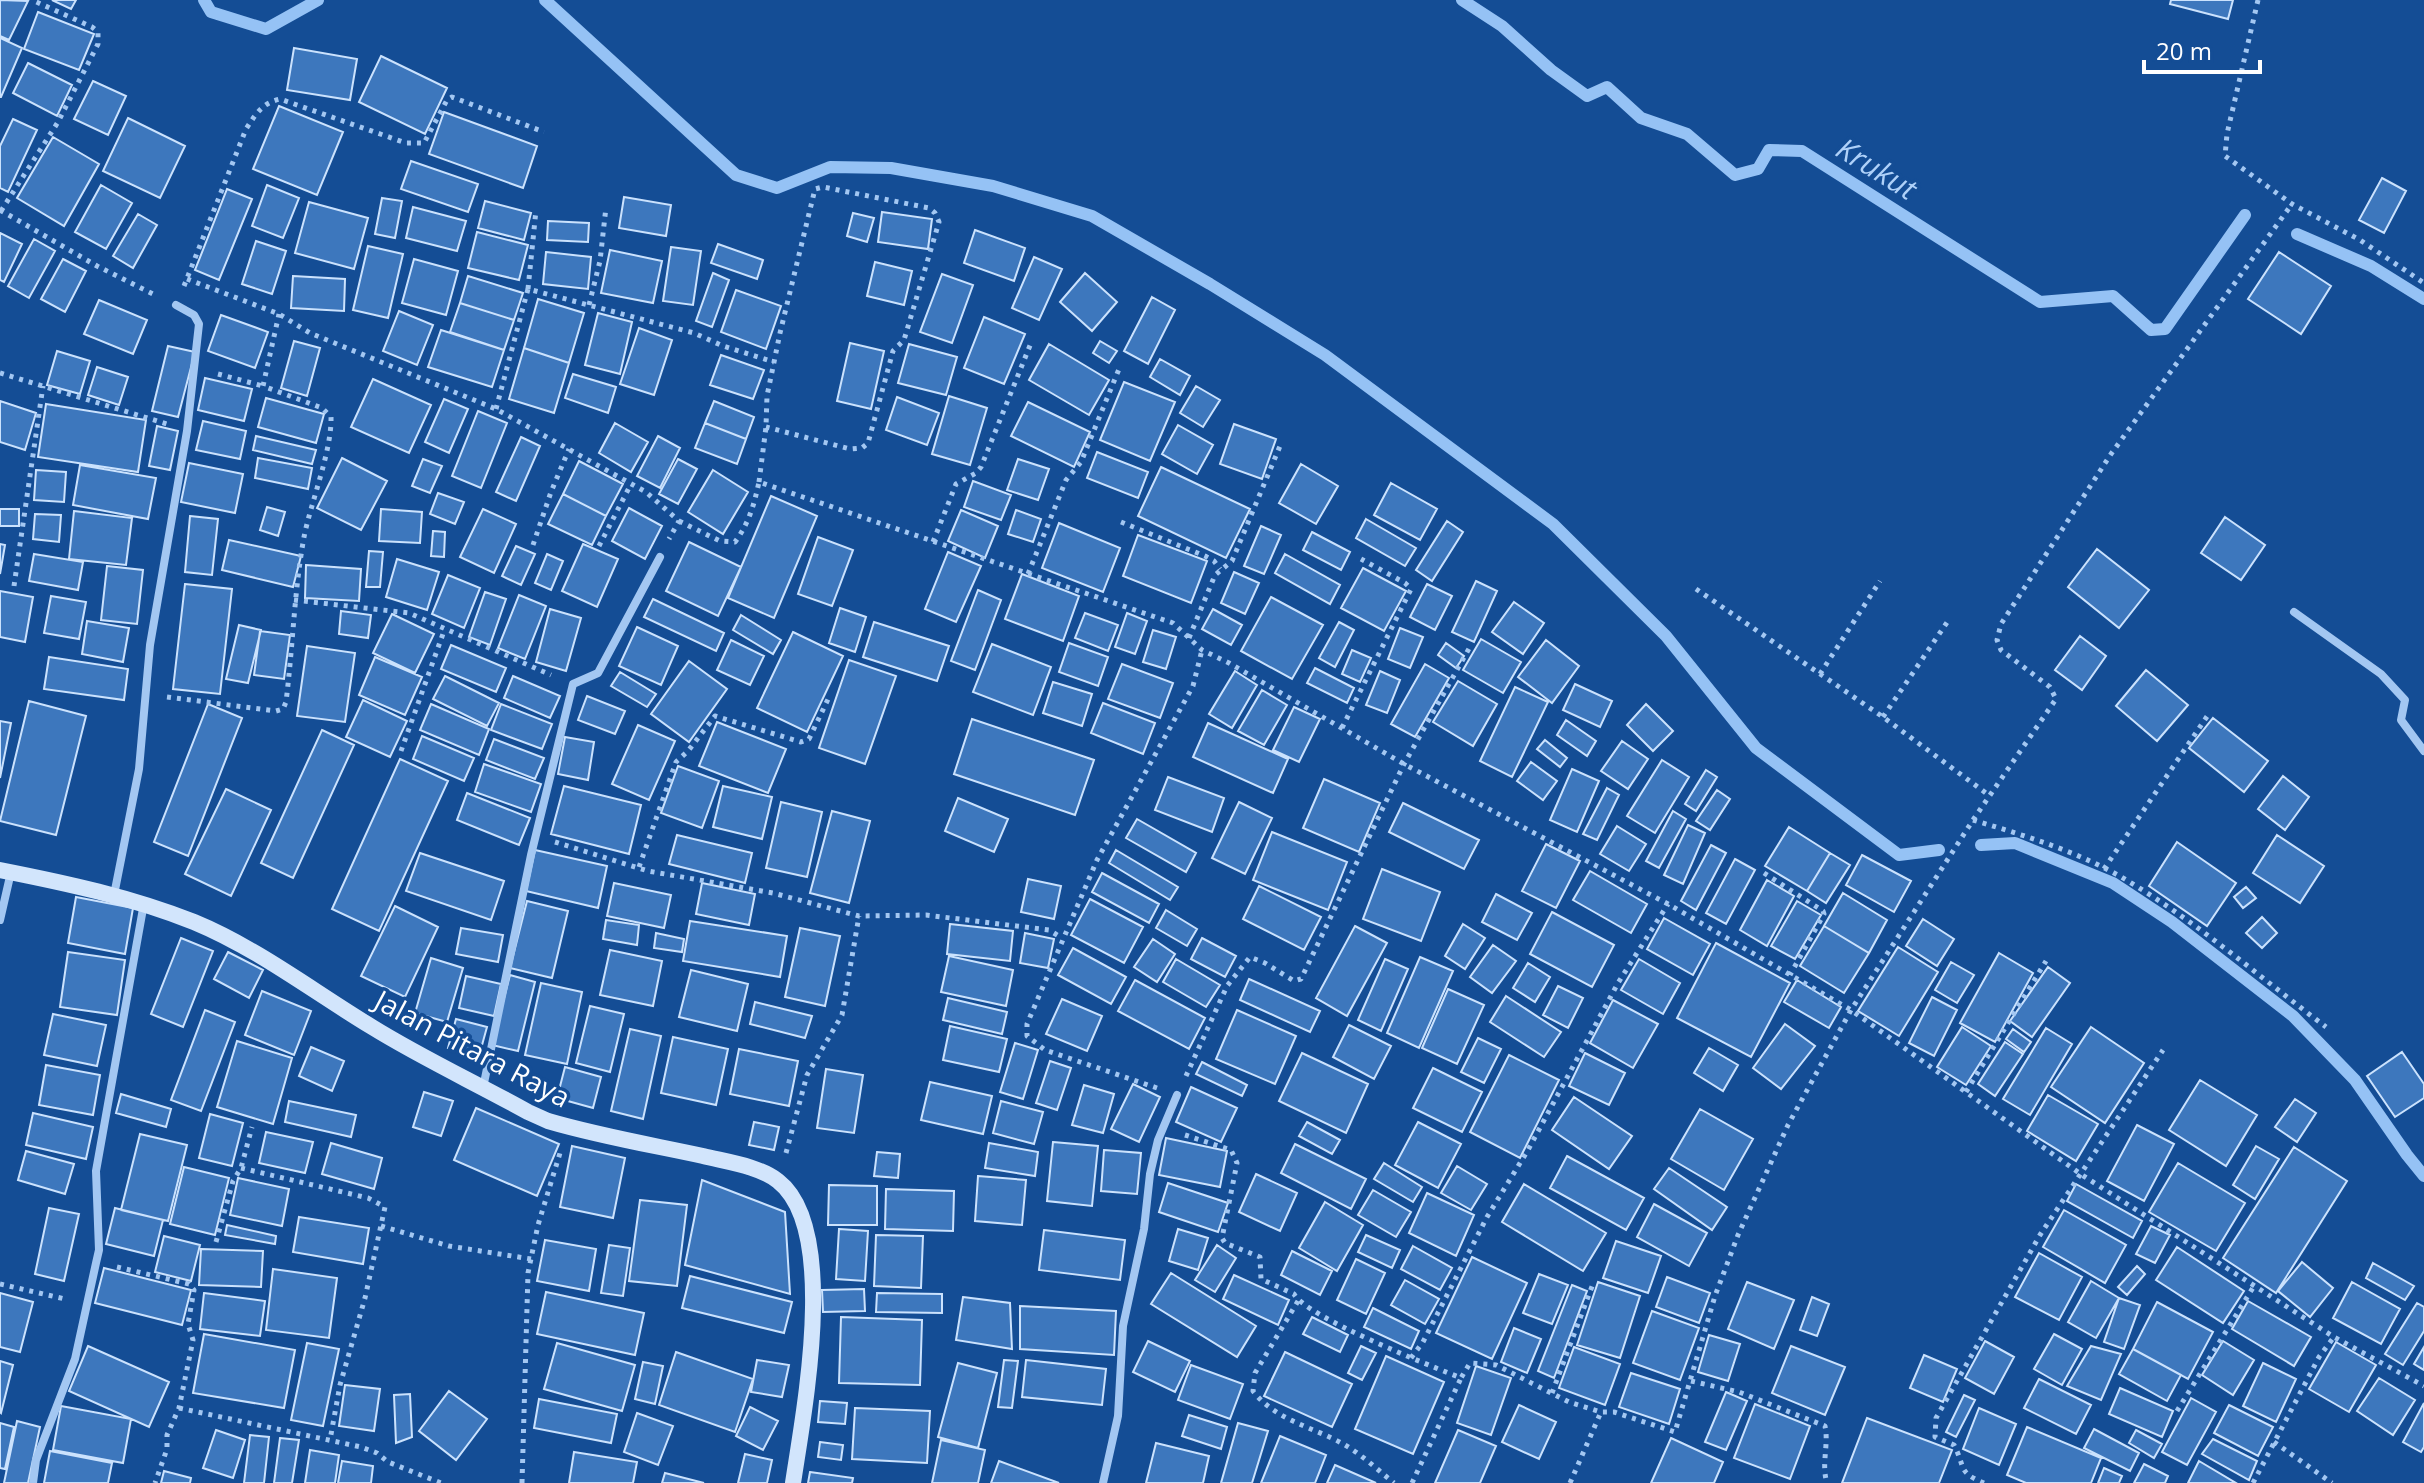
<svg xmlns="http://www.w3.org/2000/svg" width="2424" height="1483" font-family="'Open Sans',sans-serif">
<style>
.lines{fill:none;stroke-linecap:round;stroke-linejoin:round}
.stream{stroke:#95c2f5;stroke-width:12}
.building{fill:#3d77bd;stroke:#cbe2fd;stroke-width:2}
.path{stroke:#a3c7f2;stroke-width:5;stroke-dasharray:4 6;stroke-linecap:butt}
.minor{stroke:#a3c7f2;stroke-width:8}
.secondary{stroke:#d2e5fc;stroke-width:16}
.labels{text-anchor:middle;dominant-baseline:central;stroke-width:7;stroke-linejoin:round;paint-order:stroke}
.street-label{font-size:28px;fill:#fff;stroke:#144d95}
.water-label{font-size:30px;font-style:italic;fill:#afd1f9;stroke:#144d95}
</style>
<rect width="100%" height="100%" fill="#144d95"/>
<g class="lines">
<path class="stream" d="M204 0 211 12 266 29 318 0
M545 0 736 175 777 188 830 167 891 168 993 186 1092 216 1210 284 1325 355 1553 524 1666 636 1756 748 1899 855 1939 850
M1462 0 1502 26 1551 70 1587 96 1607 87 1641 118 1687 134 1735 175 1758 169 1769 150 1802 151 2040 302 2113 296 2151 330 2165 329 2245 215
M2297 234 2371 266 2424 299
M1981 845 2015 843 2113 883 2172 922 2293 1016 2355 1080 2407 1155 2424 1176"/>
</g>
<path class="building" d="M0 0 28 1 9 40 0 36Z
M52 0H76L71 9Z
M2171 0H2233L2228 19 2170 4Z
M38 12 94 34 79 70 24 49Z
M0 38 22 48 1 97H0Z
M294 48 357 59 350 100 287 90Z
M381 56 447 88 425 134 359 102Z
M28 63 72 85 57 116 13 93Z
M93 81 126 96 108 135 74 119Z
M279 106 343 132 317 195 253 169Z
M444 112 537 146 523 188 429 154Z
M128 118 185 146 160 198 103 171Z
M13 119 37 130 8 192 0 188V146Z
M53 137 99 164 64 226 17 198Z
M411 161 478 184 468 212 401 189Z
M2382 178 2406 191 2384 233 2359 220Z
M101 185 132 203 106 249 75 232Z
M267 185 299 198 283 238 252 226Z
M227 189 252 199 219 280 195 270Z
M624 197 671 205 666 236 619 228Z
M382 198 402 201 395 238 375 234Z
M485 201 531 213 524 240 478 228Z
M309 202 368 218 354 269 295 253Z
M413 207 466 221 457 251 406 238Z
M882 212 932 219 928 249 878 242Z
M853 213 874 218 867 242 847 236Z
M138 214 157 225 133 268 113 256Z
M548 221 589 223 588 242 547 240Z
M975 230 1025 248 1014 281 964 263Z
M477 232 528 245 519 280 468 268Z
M0 233 22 244 4 282 0 280Z
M34 239 55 251 29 298 8 286Z
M256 241 286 251 272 294 242 284Z
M718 244 763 260 757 279 711 263Z
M368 246 403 254 388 318 353 310Z
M671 247 701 251 693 305 663 301Z
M610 250 662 261 653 303 601 293Z
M546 252 591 257 588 289 543 284Z
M2279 252 2331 286 2301 334 2248 299Z
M1034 257 1062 269 1039 320 1012 308Z
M63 259 86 271 65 312 41 299Z
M414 259 458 271 446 315 402 303Z
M875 262 912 271 904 305 867 296Z
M713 273 729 280 712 327 696 321Z
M1085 273 1117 302 1092 331 1060 302Z
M942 274 973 285 952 343 920 332Z
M293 276 345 279 344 311 291 308Z
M468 276 523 293 514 320 460 303Z
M736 290 781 306 766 349 721 332Z
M1152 297 1175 310 1148 364 1124 351Z
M538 299 584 313 569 363 524 348Z
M99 300 147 320 133 354 84 334Z
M460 303 514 320 504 350 450 332Z
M399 311 433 325 417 365 383 351Z
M598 313 632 322 620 374 585 365Z
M221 315 268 332 255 368 208 351Z
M984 317 1025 334 1004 384 964 368Z
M639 328 672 340 654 395 620 384Z
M441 330 504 350 492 387 428 367Z
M294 341 320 348 307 396 281 388Z
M1100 341 1117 351 1109 363 1093 353Z
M850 343 884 351 871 409 837 401Z
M909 344 957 357 946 395 898 383Z
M1049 344 1109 380 1089 415 1029 380Z
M168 346 195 352 178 417 152 411Z
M524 348 569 363 554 413 509 399Z
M57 351 90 361 80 394 47 385Z
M721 355 764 370 753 399 710 385Z
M1160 359 1190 376 1180 395 1150 377Z
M97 367 128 377 119 405 88 395Z
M573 374 616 387 608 413 565 398Z
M205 378 252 389 244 421 198 410Z
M373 379 431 405 409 453 351 427Z
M1124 382 1175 402 1150 461 1100 440Z
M1196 386 1220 400 1203 427 1180 413Z
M949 396 987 408 970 465 932 454Z
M897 397 939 413 927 445 886 430Z
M266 398 324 414 316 443 258 427Z
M444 399 468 409 449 453 425 442Z
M0 401 36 413 25 450 0 442Z
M714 401 754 417 746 439 705 423Z
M1028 402 1090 432 1074 467 1011 436Z
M46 404 146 420 138 472 38 457Z
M478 411 507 423 481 488 452 476Z
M203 421 246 431 240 459 196 450Z
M615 423 648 442 631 472 599 453Z
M705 423 746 439 737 464 695 448Z
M1234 424 1276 439 1262 479 1220 464Z
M1178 425 1213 445 1197 474 1162 454Z
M157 426 178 431 170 470 149 466Z
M256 436 316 450 312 464 253 450Z
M658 436 680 448 660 488 637 476Z
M521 437 540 446 516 501 496 492Z
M1097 452 1148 472 1138 498 1087 478Z
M258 458 312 468 308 489 255 478Z
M342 458 387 481 361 530 317 508Z
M423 459 442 466 430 493 412 486Z
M678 459 697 469 678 504 659 494Z
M1018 459 1049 469 1038 500 1007 490Z
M579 461 623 484 606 516 563 494Z
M189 463 243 474 235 513 181 502Z
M1301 464 1338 486 1316 524 1279 503Z
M80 465 156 478 148 519 73 505Z
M1161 467 1250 509 1226 558 1138 516Z
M36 470 66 472 64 502 34 500Z
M713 470 748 492 723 534 688 512Z
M973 481 1011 495 1001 520 964 507Z
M1391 483 1437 509 1420 540 1374 515Z
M438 493 464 502 455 524 430 514Z
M563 494 606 516 592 545 548 524Z
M771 496 817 516 774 618 728 598Z
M267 507 285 512 278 536 260 530Z
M629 508 662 526 645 559 612 541Z
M0 509H19V526H0Z
M381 509 422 512 420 543 379 541Z
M483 509 516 524 494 573 460 557Z
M961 510 998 526 985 558 948 541Z
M1016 510 1041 519 1033 542 1008 534Z
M74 511 132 518 126 565 69 559Z
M35 514 61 515 59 542 33 539Z
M190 516 218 519 212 575 185 572Z
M2225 517 2265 545 2241 580 2201 553Z
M1366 519 1416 548 1405 566 1356 538Z
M1447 521 1463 532 1432 581 1416 570Z
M1059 523 1120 548 1103 592 1042 568Z
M1261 526 1281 535 1264 574 1244 566Z
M433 531 445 532 444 557 431 556Z
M1312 532 1350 552 1341 570 1303 550Z
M1138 535 1207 561 1191 603 1123 576Z
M818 537 853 550 832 606 798 594Z
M229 540 301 556 293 587 222 570Z
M689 542 741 567 718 616 666 591Z
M0 544 5 545 0 574Z
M583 544 618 559 597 607 562 591Z
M516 546 535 554 521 585 502 576Z
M2097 549 2149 590 2119 628 2068 587Z
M369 551 383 552 380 587H366Z
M948 552 981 566 956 622 925 609Z
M34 554 83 562 78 590 29 581Z
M547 554 563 561 551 590 535 583Z
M1285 554 1340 585 1330 604 1275 573Z
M397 559 439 572 427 610 386 597Z
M306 565 361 569 359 601 305 598Z
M107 566 143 570 137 624 101 620Z
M1363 568 1406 591 1384 631 1341 608Z
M1234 572 1259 583 1245 614 1221 603Z
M1022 574 1079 596 1063 641 1005 619Z
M448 575 480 588 464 628 432 614Z
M1476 581 1497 591 1474 642 1452 632Z
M185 584 232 589 220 694 173 689Z
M1427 584 1452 596 1435 630 1410 617Z
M978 590 1001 600 975 670 951 661Z
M0 591 33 597 25 642 0 637Z
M485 592 506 599 490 645 469 637Z
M519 595 546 606 525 659 498 648Z
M51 596 86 602 79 639 44 633Z
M1271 597 1323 625 1292 679 1241 651Z
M653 599 724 633 716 651 644 617Z
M1514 602 1544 623 1523 654 1492 632Z
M840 608 866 617 855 652 829 643Z
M550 609 581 618 566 671 536 662Z
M1213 609 1242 625 1231 645 1202 629Z
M341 611 371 615 368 638 339 634Z
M1085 613 1118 625 1108 651 1075 638Z
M1127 613 1147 621 1135 654 1115 647Z
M392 614 434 634 415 673 373 653Z
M741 615 781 640 773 654 733 630Z
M87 621 129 628 123 662 82 654Z
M874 622 949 646 937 681 863 657Z
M1339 622 1354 630 1335 667 1319 658Z
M239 625 261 630 248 683 226 679Z
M637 627 678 646 661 685 619 666Z
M1400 628 1423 637 1410 668 1388 659Z
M1153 630 1176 637 1166 669 1143 662Z
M260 631 290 635 284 679 254 675Z
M793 632 843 656 807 732 757 708Z
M2080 636 2106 656 2082 690 2055 670Z
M1481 639 1521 662 1503 693 1463 670Z
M731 640 764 656 750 685 717 670Z
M1546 640 1579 666 1552 703 1518 677Z
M1069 643 1108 657 1098 686 1059 672Z
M1446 643 1464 656 1456 668 1438 655Z
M992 644 1051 667 1033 715 973 692Z
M451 645 506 668 496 692 441 669Z
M307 646 355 653 345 722 297 716Z
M1352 650 1371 658 1360 682 1342 674Z
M49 657 128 669 124 700 44 689Z
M375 657 422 677 405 715 359 695Z
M849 660 896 676 865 764 819 748Z
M689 661 727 689 689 742 651 714Z
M1122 664 1173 683 1160 718 1108 699Z
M1425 664 1449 678 1415 737 1391 724Z
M1315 668 1354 688 1347 703 1307 683Z
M2146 670 2188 705 2157 741 2116 706Z
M1235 671 1257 685 1232 728 1209 714Z
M1380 671 1400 680 1387 713 1366 705Z
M620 672 656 694 647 707 611 686Z
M445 676 499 703 487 726 433 699Z
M513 676 560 696 550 718 504 698Z
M1458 681 1497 704 1473 746 1433 722Z
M1053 682 1092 694 1082 726 1043 713Z
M1575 684 1612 701 1600 727 1563 710Z
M1515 687 1548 702 1512 777 1480 761Z
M1262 690 1287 705 1264 745 1238 731Z
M587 696 625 711 615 734 578 720Z
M363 700 407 721 390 757 346 737Z
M29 701 86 716 56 835 0 821Z
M1103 703 1155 723 1143 754 1091 733Z
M208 704 242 718 188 856 154 842Z
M431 704 489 729 479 755 420 730Z
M501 704 552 724 542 749 491 730Z
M1646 704 1673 731 1653 751 1627 725Z
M1294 707 1320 719 1299 762 1273 750Z
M2213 718 2268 761 2244 792 2189 748Z
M972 719 1094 760 1075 815 954 774Z
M1566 720 1596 741 1587 756 1557 735Z
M0 721 11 723 0 778Z
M717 722 786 749 768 793 699 766Z
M1208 723 1288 759 1273 793 1193 757Z
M638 725 675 741 649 800 612 784Z
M322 730 354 745 293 878 261 863Z
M422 736 474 758 464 781 413 759Z
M565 737 594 742 588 780 558 774Z
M494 739 544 758 535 779 486 760Z
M1545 740 1567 758 1560 767 1537 749Z
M1622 741 1648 759 1628 789 1601 771Z
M400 759 448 781 379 931 332 909Z
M1662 760 1689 777 1655 833 1627 816Z
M1531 762 1557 781 1543 800 1517 781Z
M484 764 541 784 531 812 475 792Z
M678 766 719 781 702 828 661 813Z
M1572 769 1599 781 1577 832 1550 820Z
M1706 770 1717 777 1696 811 1685 804Z
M2283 776 2309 797 2285 830 2258 809Z
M1168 777 1224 798 1212 832 1155 810Z
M1324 779 1380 803 1359 852 1303 828Z
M564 786 641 805 629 854 551 834Z
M723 786 772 797 762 839 713 827Z
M1607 788 1619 795 1597 840 1583 834Z
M226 789 271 810 231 896 185 874Z
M1717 790 1730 799 1710 830 1696 821Z
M467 793 530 818 519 845 457 820Z
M958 798 1008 819 994 852 945 831Z
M781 802 822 812 807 877 766 868Z
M1239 802 1272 818 1245 874 1212 858Z
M1403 803 1479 840 1464 869 1389 832Z
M832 811 870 821 849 903 810 893Z
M1673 811 1686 819 1659 868 1646 861Z
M1137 819 1196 853 1186 872 1126 838Z
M1688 825 1705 833 1683 884 1664 875Z
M1617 826 1646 844 1629 871 1600 854Z
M1789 827 1830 853 1807 891 1765 866Z
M1272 832 1347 862 1328 910 1253 880Z
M677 835 752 853 745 883 669 864Z
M2277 835 2324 866 2300 903 2253 873Z
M2177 842 2236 883 2207 926 2149 886Z
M1546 844 1580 861 1556 908 1522 891Z
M1711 845 1726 853 1696 910 1681 901Z
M535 850 607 866 598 908 526 891Z
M1116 850 1178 887 1170 900 1109 863Z
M420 853 504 881 491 920 406 891Z
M1830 853 1850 865 1826 903 1807 891Z
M1862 855 1911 881 1894 912 1846 885Z
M1735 859 1755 870 1726 924 1706 913Z
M1382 869 1440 892 1421 941 1363 919Z
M1590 871 1647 904 1631 933 1573 900Z
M1102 873 1159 904 1149 923 1092 892Z
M1028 879 1061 886 1054 919 1021 912Z
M1767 880 1794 896 1767 946 1740 930Z
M614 883 671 895 664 928 607 916Z
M702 883 755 894 749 925 696 914Z
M1259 886 1321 917 1304 950 1243 919Z
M2246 887 2256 898 2243 908 2234 897Z
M1843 893 1887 920 1869 953 1824 926Z
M1496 894 1532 913 1517 940 1482 922Z
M76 897 133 908 125 954 68 943Z
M1090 899 1143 927 1124 963 1071 935Z
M527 901 568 911 552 978 510 968Z
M1797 901 1821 915 1795 959 1771 946Z
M395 906 438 927 405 997 361 976Z
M1166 910 1197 929 1187 946 1156 928Z
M1552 912 1614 945 1592 987 1530 954Z
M2262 917 2277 933 2262 948 2246 933Z
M1664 918 1710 944 1693 975 1647 949Z
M1923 919 1954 939 1937 966 1906 946Z
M606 920 639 925 637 945 603 939Z
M690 921 787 936 780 977 683 961Z
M950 924 1013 931 1010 961 947 954Z
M1463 924 1485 938 1465 969 1445 956Z
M1355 926 1387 943 1347 1016 1316 998Z
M1824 926 1869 953 1844 993 1800 966Z
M461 928 503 935 498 962 456 954Z
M800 928 840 936 825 1006 785 997Z
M656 933 684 939 682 952 654 948Z
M1025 933 1054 939 1048 968 1020 963Z
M181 938 213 951 183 1027 151 1014Z
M1202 938 1236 956 1225 977 1191 959Z
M1153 939 1175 954 1157 982 1134 967Z
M1716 943 1790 983 1751 1057 1677 1018Z
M1493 945 1516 961 1492 993 1470 977Z
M1898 947 1938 972 1899 1036 1858 1011Z
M1073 948 1126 977 1111 1004 1058 975Z
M610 950 662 961 653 1006 600 995Z
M68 952 125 960 117 1015 60 1007Z
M228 952 263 970 249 998 214 979Z
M1999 953 2033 973 1995 1042 1960 1023Z
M949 956 1013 970 1006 1006 941 992Z
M1420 957 1453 971 1419 1048 1387 1033Z
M431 958 463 968 447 1022 415 1013Z
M1176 959 1220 985 1206 1007 1163 982Z
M1385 959 1408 969 1381 1031 1358 1020Z
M1639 959 1680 983 1663 1014 1621 990Z
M1951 962 1974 975 1957 1003 1935 990Z
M1528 963 1550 977 1535 1002 1513 988Z
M2048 967 2070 983 2032 1037 2010 1021Z
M691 970 748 984 737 1031 679 1017Z
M510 975 535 982 518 1051 492 1045Z
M466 976 501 984 494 1016 459 1008Z
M1249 979 1320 1011 1310 1032 1240 1000Z
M1135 980 1205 1018 1189 1049 1118 1011Z
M1797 980 1841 1007 1829 1028 1784 1002Z
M541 983 582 992 567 1064 525 1055Z
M1558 986 1583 998 1568 1028 1543 1015Z
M1448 989 1484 1005 1457 1064 1422 1048Z
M262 991 311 1011 294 1055 245 1035Z
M1506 996 1561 1032 1544 1057 1490 1022Z
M1932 997 1957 1010 1934 1056 1909 1043Z
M948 998 1007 1012 1002 1034 943 1020Z
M1062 999 1102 1016 1087 1051 1046 1034Z
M1613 1000 1658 1024 1633 1068 1590 1043Z
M755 1002 812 1016 805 1038 750 1024Z
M590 1006 624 1014 610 1072 576 1063Z
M205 1010 235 1022 201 1111 171 1100Z
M1237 1010 1296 1036 1275 1084 1216 1059Z
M53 1014 106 1025 97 1066 44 1055Z
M456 1019 487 1027 479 1056 448 1048Z
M1785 1024 1815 1046 1781 1089 1753 1068Z
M1349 1025 1391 1046 1374 1079 1333 1057Z
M950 1026 1007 1039 999 1072 943 1060Z
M1962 1027 1991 1046 1966 1085 1937 1067Z
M2091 1027 2144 1063 2105 1123 2051 1087Z
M2046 1028 2072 1044 2030 1115 2003 1099Z
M630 1029 661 1036 643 1119 611 1111Z
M2013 1029 2031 1042 2024 1052 2006 1039Z
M673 1037 728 1049 716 1105 661 1093Z
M1478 1038 1501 1049 1484 1083 1461 1072Z
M237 1041 292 1058 273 1124 217 1107Z
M2005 1042 2023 1054 1995 1096 1978 1084Z
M1015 1043 1038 1050 1023 1099 1000 1092Z
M311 1047 344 1061 332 1091 299 1076Z
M1709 1048 1738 1065 1723 1091 1694 1073Z
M739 1049 798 1061 789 1106 730 1094Z
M2402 1052 2424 1084V1098L2395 1117 2367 1076Z
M1302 1053 1368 1084 1346 1133 1279 1101Z
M1585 1053 1625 1073 1609 1105 1569 1086Z
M1509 1055 1559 1080 1520 1158 1470 1132Z
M1050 1061 1071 1068 1057 1110 1036 1103Z
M1202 1062 1247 1085 1242 1096 1196 1074Z
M46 1065 100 1075 93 1115 39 1105Z
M565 1067 601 1077 593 1108 557 1098Z
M1433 1068 1482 1092 1462 1132 1413 1108Z
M826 1069 863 1075 854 1133 817 1128Z
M2200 1080 2257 1115 2226 1166 2169 1130Z
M930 1082 992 1096 983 1134 921 1120Z
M1133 1084 1160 1097 1139 1142 1111 1129Z
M1084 1085 1114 1094 1103 1133 1072 1125Z
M1191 1087 1237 1108 1221 1142 1176 1122Z
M424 1092 453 1101 441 1136 413 1127Z
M121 1094 171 1109 166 1127 116 1113Z
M2048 1095 2098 1124 2076 1161 2027 1131Z
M1574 1097 1632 1136 1609 1169 1552 1130Z
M2295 1099 2316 1113 2297 1142 2275 1127Z
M289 1101 356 1115 351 1137 285 1122Z
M1001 1101 1043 1112 1034 1144 993 1133Z
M476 1108 559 1144 537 1196 454 1160Z
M1700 1109 1753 1139 1724 1190 1671 1159Z
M33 1113 93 1127 86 1159 26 1145Z
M210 1114 243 1123 232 1166 199 1158Z
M754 1122 779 1127 774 1150 749 1145Z
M1307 1122 1340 1140 1332 1154 1299 1136Z
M1418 1122 1461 1144 1438 1188 1395 1165Z
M2137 1125 2174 1144 2144 1201 2107 1181Z
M266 1132 313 1142 305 1173 259 1163Z
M140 1134 187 1145 168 1221 121 1210Z
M1166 1138 1227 1151 1220 1187 1159 1175Z
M1053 1142 1098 1146 1092 1206 1047 1201Z
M331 1143 382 1158 374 1189 322 1174Z
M989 1143 1038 1152 1035 1176 985 1168Z
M1295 1144 1366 1179 1351 1209 1281 1173Z
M572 1146 625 1158 613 1218 560 1207Z
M2256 1146 2279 1159 2255 1199 2233 1185Z
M2294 1147 2347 1181 2276 1293 2223 1258Z
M1104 1150 1141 1153 1137 1194 1101 1191Z
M26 1151 74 1164 65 1194 18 1180Z
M877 1152 900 1154 898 1178 874 1176Z
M1567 1156 1644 1198 1626 1230 1550 1188Z
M1384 1163 1422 1187 1413 1202 1374 1179Z
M2178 1163 2245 1203 2216 1251 2149 1212Z
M1457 1166 1487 1184 1471 1210 1441 1193Z
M184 1167 229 1178 215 1235 170 1224Z
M1669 1168 1727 1207 1712 1230 1654 1189Z
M1256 1174 1297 1193 1280 1231 1239 1212Z
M978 1176 1026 1180 1022 1225 975 1221Z
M238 1178 289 1189 282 1226 230 1215Z
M702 1180 785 1212 790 1294 685 1265Z
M1168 1183 1228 1203 1218 1232 1159 1212Z
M1524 1184 1606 1233 1583 1271 1502 1222Z
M2076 1184 2142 1221 2133 1238 2067 1201Z
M829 1185 877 1186V1225H828Z
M886 1189 954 1191 953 1231 885 1229Z
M1373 1190 1411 1212 1396 1237 1358 1215Z
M1427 1193 1474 1215 1456 1256 1409 1233Z
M640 1200 687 1205 677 1286 629 1281Z
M1325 1202 1363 1225 1337 1271 1299 1248Z
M1654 1204 1707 1233 1689 1266 1637 1237Z
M49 1208 79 1214 64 1281 35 1274Z
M115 1208 163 1220 154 1256 106 1244Z
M2064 1210 2126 1245 2105 1283 2043 1247Z
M299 1217 369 1228 363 1264 293 1252Z
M227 1225 276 1236 275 1244 225 1235Z
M2151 1226 2170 1235 2155 1263 2136 1254Z
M839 1229 868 1231 865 1281 836 1279Z
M1178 1229 1208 1238 1198 1270 1169 1261Z
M1044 1230 1125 1240 1120 1280 1039 1270Z
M876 1235 923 1236 921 1288 874 1286Z
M1366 1235 1400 1250 1392 1268 1358 1252Z
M164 1236 200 1245 191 1281 155 1272Z
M545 1240 596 1249 589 1291 537 1281Z
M1616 1241 1661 1256 1648 1293 1603 1278Z
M609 1245 630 1248 623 1296 601 1293Z
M1217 1245 1236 1258 1215 1292 1195 1280Z
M1413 1246 1452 1268 1440 1290 1401 1269Z
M2177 1247 2244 1291 2223 1323 2156 1280Z
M201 1249 263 1251 261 1287 199 1285Z
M1292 1251 1332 1271 1320 1295 1281 1275Z
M2039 1253 2082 1277 2059 1320 2015 1297Z
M1472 1257 1527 1283 1492 1359 1436 1333Z
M1356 1259 1385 1273 1366 1314 1337 1300Z
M2302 1262 2333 1288 2310 1317 2278 1291Z
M2373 1263 2414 1286 2405 1300 2366 1278Z
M2137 1266 2145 1274 2127 1295 2118 1287Z
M104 1268 191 1290 182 1325 95 1303Z
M273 1269 337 1278 329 1338 266 1330Z
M1171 1273 1256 1326 1237 1357 1151 1304Z
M1539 1274 1568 1285 1552 1324 1523 1313Z
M1234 1275 1289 1300 1278 1325 1223 1299Z
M690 1276 792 1302 784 1333 682 1308Z
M1667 1277 1710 1293 1699 1323 1656 1307Z
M1405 1280 1439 1299 1425 1324 1391 1305Z
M2091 1281 2119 1298 2096 1338 2068 1322Z
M1598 1282 1640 1296 1620 1358 1577 1345Z
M1747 1282 1794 1300 1774 1349 1728 1329Z
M2352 1282 2400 1309 2381 1344 2333 1318Z
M1572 1285 1587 1291 1554 1378 1538 1371Z
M864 1289 865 1311 823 1312 822 1290Z
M546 1292 644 1313 635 1355 537 1334Z
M0 1293 33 1302 20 1352 0 1347Z
M204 1293 265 1301 260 1336 200 1329Z
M877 1293 942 1294V1313L876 1312Z
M963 1297 1010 1303 1012 1349 956 1340Z
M1812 1297 1829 1304 1817 1336 1800 1330Z
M2119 1298 2140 1305 2124 1349 2104 1342Z
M2248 1301 2311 1337 2294 1366 2232 1329Z
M2157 1302 2213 1332 2188 1379 2133 1349Z
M2417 1303 2424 1307V1331L2403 1365 2385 1354Z
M1020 1306 1116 1311 1114 1355 1020 1349Z
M1373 1308 1419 1331 1411 1349 1364 1327Z
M1652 1311 1699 1328 1680 1380 1633 1363Z
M841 1317 922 1320 920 1385 839 1383Z
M1312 1317 1348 1335 1340 1352 1303 1334Z
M1514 1328 1541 1339 1527 1373 1501 1362Z
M204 1334 295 1350 284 1408 193 1393Z
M2054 1334 2082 1349 2062 1385 2034 1369Z
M1709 1335 1740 1344 1728 1381 1698 1372Z
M1148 1341 1190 1361 1175 1392 1133 1372Z
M1985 1341 2014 1357 1994 1394 1965 1378Z
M2223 1341 2254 1360 2233 1395 2202 1375Z
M2336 1342 2376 1365 2349 1412 2309 1389Z
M307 1343 339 1349 323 1426 291 1420Z
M557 1343 635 1365 622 1411 544 1389Z
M88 1346 169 1382 149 1427 69 1391Z
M1361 1346 1376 1353 1362 1380 1348 1373Z
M1791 1346 1845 1367 1825 1415 1772 1393Z
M2091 1346 2121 1354 2101 1400 2067 1386Z
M1574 1347 1620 1364 1605 1405 1559 1388Z
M2424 1347V1370L2414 1364Z
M2133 1349 2181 1375 2167 1401 2119 1374Z
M676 1352 753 1379 735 1432 659 1405Z
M1285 1352 1352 1384 1332 1427 1264 1396Z
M1924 1355 1957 1369 1943 1402 1910 1388Z
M1386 1356 1444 1382 1413 1454 1355 1429Z
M757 1360 789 1365 782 1397 751 1392Z
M1004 1360 1018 1361 1012 1408 998 1407Z
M1026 1360 1106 1369 1102 1405 1022 1397Z
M0 1361 13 1365 1 1413 0 1412Z
M643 1362 663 1366 655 1404 635 1399Z
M958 1363 997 1373 978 1448 938 1437Z
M2263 1363 2296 1379 2276 1422 2243 1406Z
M1191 1365 1243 1384 1230 1419 1178 1400Z
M1476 1366 1511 1378 1491 1435 1457 1423Z
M1631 1373 1680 1389 1669 1424 1619 1407Z
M2379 1378 2415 1400 2393 1435 2357 1411Z
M2039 1379 2091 1405 2076 1434 2024 1408Z
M345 1385 380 1389 374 1431 339 1426Z
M2120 1388 2173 1411 2162 1437 2109 1414Z
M449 1391 487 1419 456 1460 419 1431Z
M1726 1392 1747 1401 1726 1450 1705 1442Z
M410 1394 412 1437 396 1443 394 1395Z
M1964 1395 1975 1400 1956 1437 1946 1432Z
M2191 1398 2216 1412 2187 1465 2162 1452Z
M539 1399 617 1414 611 1443 534 1428Z
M820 1401 847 1403 845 1424 818 1422Z
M2424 1403V1447L2421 1452 2403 1442Z
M1755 1404 1810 1426 1790 1479 1734 1458Z
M1519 1405 1556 1422 1539 1459 1502 1442Z
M2229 1405 2273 1427 2258 1456 2214 1433Z
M61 1406 131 1419 123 1463 53 1450Z
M750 1407 778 1421 763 1450 736 1436Z
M855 1408 930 1411 927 1463 852 1459Z
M1979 1408 2016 1424 1999 1465 1963 1449Z
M637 1413 673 1426 658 1465 624 1452Z
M1189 1415 1227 1427 1221 1449 1182 1436Z
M1867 1418 1952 1450 1939 1483H1842Z
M17 1421 40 1427 28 1483H4Z
M0 1423 14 1427 5 1469 0 1468Z
M1238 1423 1268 1431 1252 1483H1221Z
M2027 1427 2101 1458 2091 1483H2026L2007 1475Z
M2094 1429 2139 1453 2130 1471 2084 1448Z
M216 1430 245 1440 233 1478 203 1468Z
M1458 1430 1496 1446 1480 1483H1435Z
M2136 1430 2162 1444 2154 1458 2129 1443Z
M250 1435 269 1437 264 1483H244Z
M1280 1436 1326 1455 1315 1483H1261Z
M280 1438 299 1440 292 1483H274Z
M1671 1438 1723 1462 1714 1483H1651Z
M2213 1439 2257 1461 2249 1480 2202 1454Z
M941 1440 985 1450 978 1483H932Z
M820 1442 843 1445 841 1460 818 1457Z
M1156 1443 1209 1456 1203 1483H1146Z
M310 1450 339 1455 335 1483H305Z
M50 1451 112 1463 108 1483H44Z
M574 1452 637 1462 633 1483H569Z
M745 1454 772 1460 767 1483H738Z
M342 1461 373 1466 371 1483H338Z
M999 1461 1059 1483H991Z
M2199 1461 2236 1483H2188Z
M2144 1464 2168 1476 2165 1483H2134Z
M1335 1465 1376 1483H1327Z
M2104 1468 2122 1476 2119 1483H2098Z
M164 1471 191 1478 190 1483H161Z
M810 1472 853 1478 852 1483H808Z
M665 1473 704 1483H662Z"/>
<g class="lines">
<path class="path" d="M2258 0 2227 134 2225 156 2292 204 2360 240 2424 283
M0 210 97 266 157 296
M1 211 58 122 98 44V32L92 27 32 0
M187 279 279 314 310 333 496 409 646 492 679 521 669 539
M184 286 246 129C256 114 262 103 280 99L406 143H424L447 100 452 97 544 132
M528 289 536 210
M589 305 600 261 606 207
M0 373 167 424
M218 374 263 386
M496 409 528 289 694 333 723 346 774 362
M759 482 766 427 767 396 780 333 815 189 823 187 929 208 935 213 939 222 904 340 893 351 868 443 862 448 850 449 766 427
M679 521 720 541 735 542C749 523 754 505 759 482L1173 623 1202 650 1229 663 1404 764 1668 904 1851 1010 2082 1175 2334 1337 2424 1386
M1121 522 1205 556 1214 561 1220 569
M933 542 956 484 976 473 981 467 1031 343
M533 545 551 492 569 449
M599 546 631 484
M1028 574 1066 480 1081 462 1119 369
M14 586 43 386
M1696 589 1883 717 1990 796
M294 600 409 613 551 675
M1189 638 1215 575 1232 561 1280 446
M1820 674 1880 581
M167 697 276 711 283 709 286 702C293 646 294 592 304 537 311 502 332 450 331 417L322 408 263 386 279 314
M1883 717 1950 618
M1342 728 1411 589 1405 583 1361 559
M401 751 444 631
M1973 820C2026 836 2080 852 2128 881 2198 923 2261 978 2326 1027
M555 842 648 871 773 893 859 916 926 915 1049 930 1062 938
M639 867 676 762 688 751 715 716 801 742 809 739 830 695
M2104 869 2210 712
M1764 873 1823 911 1824 914 1790 975
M1186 1076 1227 986 1250 957 1265 963 1294 981 1301 979 1404 764 1471 645
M1157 1088 1045 1050 1027 1036V1024L1097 860 1193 686 1202 650
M1966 1092 2046 961
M1185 1135 1231 1150 1237 1163 1222 1238 1225 1243 1260 1257 1261 1279 1294 1294C1306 1317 1431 1366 1461 1378L1470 1363 1496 1365 1569 1402 1601 1412H1614L1675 1432 1715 1296 1738 1235 1788 1125 1851 1010 1973 820 2056 699 2050 687 2001 650 1997 640 2001 624 2111 454 2292 204
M786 1153 807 1075 842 1015 859 916
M241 1168 368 1198 385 1207 365 1298 340 1385 330 1440
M381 1226 449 1246 531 1259
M216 1242 233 1181 241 1168 252 1127
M117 1267 189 1284 194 1290 188 1324 193 1340 179 1408 167 1435V1449L155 1483
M0 1284 65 1299
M1298 1301 1255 1373 1253 1391C1276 1421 1314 1427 1345 1445 1362 1455 1378 1470 1394 1483
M1411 1358 1423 1342 1487 1217 1528 1150 1618 983 1668 904
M1691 1381 1739 1392 1825 1426C1829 1445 1821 1464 1827 1483
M1552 1393 1594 1281
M179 1408 361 1447 377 1453 388 1462 441 1483
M2177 1411 2254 1286
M2274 1442 2332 1483
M522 1483 528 1273 538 1225 560 1153
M1412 1483 1461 1378
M1570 1483 1601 1412
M1984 1483C1957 1472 1966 1468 1954 1445L1935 1437 1936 1418 2040 1235 2163 1050
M2253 1483 2319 1357 2334 1337"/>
<path class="minor" d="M2294 612 2381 674 2405 700 2401 720 2424 751
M114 895 139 769 150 645 187 431 199 324 194 315 176 305
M0 920 11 872
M483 1088 531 855 573 684 598 673 660 557
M33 1483 36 1460 75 1359 96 1263 99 1250 96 1171 144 903
M1103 1483 1118 1416 1123 1326 1144 1229 1150 1174 1158 1140 1177 1095"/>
<path class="secondary" d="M0 870C66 883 131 897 194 922 257 948 314 992 372 1027 422 1058 476 1083 528 1112L548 1121C599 1136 652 1145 703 1156 727 1162 759 1166 778 1181 840 1229 803 1415 793 1483"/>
</g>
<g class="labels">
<g class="street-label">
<text transform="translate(473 1048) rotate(28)">Jalan Pitara Raya</text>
</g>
<g class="water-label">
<text transform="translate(1877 168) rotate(32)">Krukut</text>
</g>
</g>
<path d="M2144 60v12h116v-12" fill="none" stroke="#ffffff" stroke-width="4"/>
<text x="2156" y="60" font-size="24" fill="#ffffff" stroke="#144d95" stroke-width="6" paint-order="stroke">20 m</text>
</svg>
